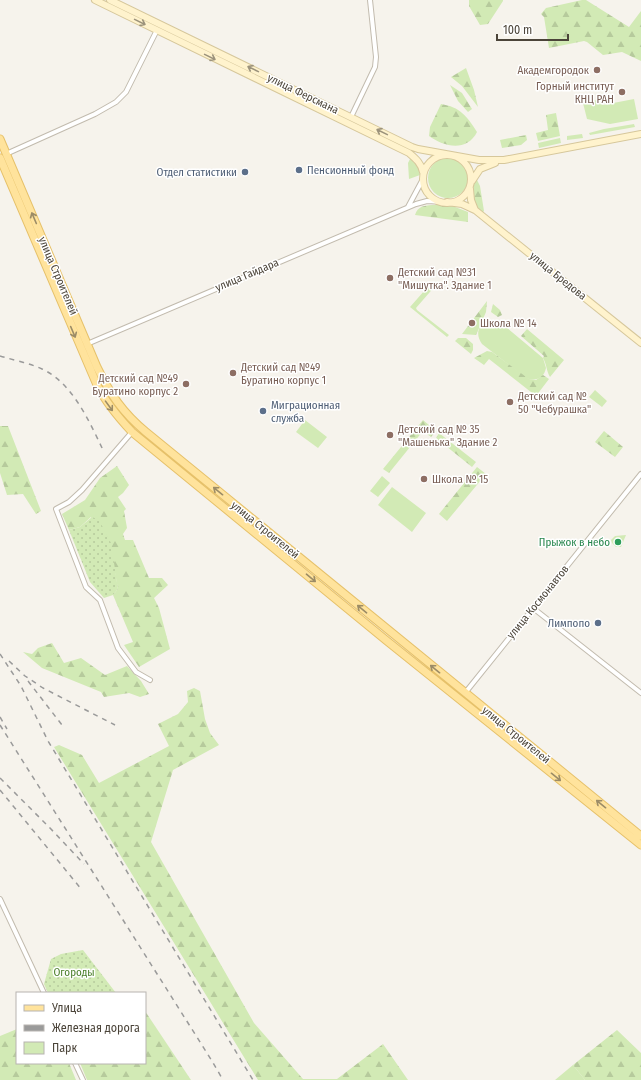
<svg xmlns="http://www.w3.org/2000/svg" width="641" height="1080" font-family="'Fira Sans Condensed',sans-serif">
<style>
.green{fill:#d2eab5}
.forest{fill:url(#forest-firs)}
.garden{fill:url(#garden-dots)}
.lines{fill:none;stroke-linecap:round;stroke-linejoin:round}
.street-casing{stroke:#c2bbae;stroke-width:6}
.secondary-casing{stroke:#d6c79b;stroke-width:8}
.primary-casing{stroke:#e6c16a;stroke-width:9}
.street{stroke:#fff;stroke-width:4}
.secondary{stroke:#fff3cd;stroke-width:6}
.primary{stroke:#ffe39c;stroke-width:7}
.rail{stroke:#9a9a9a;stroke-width:1.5;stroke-dasharray:5 5;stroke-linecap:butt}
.oneway{stroke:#9c937c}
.oneway2{stroke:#9c8c66}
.education-dot{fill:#8d6e63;stroke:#fff;stroke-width:1.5}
.service-dot{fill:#5c6f8a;stroke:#fff;stroke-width:1.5}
.leisure-dot{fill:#2e9e5b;stroke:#fff;stroke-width:1.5}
.labels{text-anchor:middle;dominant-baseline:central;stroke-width:3;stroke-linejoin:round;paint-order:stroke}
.education-label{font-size:11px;fill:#785e54;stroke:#fff;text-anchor:start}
.street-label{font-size:11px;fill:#4b4439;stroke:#fff}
.service-label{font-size:11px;fill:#4e5e75;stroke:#fff;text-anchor:start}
.leisure-label{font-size:11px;fill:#27864d;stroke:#fff;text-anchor:end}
.park-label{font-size:11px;fill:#4a7f2a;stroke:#fff}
</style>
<defs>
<pattern id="forest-firs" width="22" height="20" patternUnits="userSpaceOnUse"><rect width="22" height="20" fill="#d2eab5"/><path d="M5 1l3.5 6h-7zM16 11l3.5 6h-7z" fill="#b6ca9c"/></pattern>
<pattern id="garden-dots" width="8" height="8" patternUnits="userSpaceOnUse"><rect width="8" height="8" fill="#d2eab5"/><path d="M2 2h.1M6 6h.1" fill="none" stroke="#b6ca9c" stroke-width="1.8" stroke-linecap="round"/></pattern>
</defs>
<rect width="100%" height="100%" fill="#f6f3ec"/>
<path class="green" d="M634 99 638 119 610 124 587 119 583 103 597 100 603 105Z
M634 124 635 127 590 135 589 133 604 129Z
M582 134 583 138 567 140V136Z
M560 138 561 143 539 148 538 143Z
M411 157 418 165 420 175 409 179 408 163Z
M428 178a20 20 0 1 1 40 0a20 20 0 1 1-40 0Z
M488 320H495L500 322 543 358 546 368C544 378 536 382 526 378L482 344C475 334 478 325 488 320Z
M595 390 607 401 602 407 589 397Z
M305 420 327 437 318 448 296 432Z
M382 476 390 483 378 497 370 491Z
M392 487 426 513 412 532 378 505Z
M626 535 621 547H616L612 543 611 540 615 536Z
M573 1065 585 1080H555Z"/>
<path class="forest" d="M469 0H503V1L488 24 480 25 469 6Z
M582 0H586L629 27 641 11V61L622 52 603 55 587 42 584 41 549 48 544 17 541 14 546 8Z
M466 68 474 90 478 107 462 86 451 77Z
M450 85 462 93 472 109 468 112 458 101Z
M441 104C460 107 467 116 477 132 467 152 444 147 429 136L430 127Z
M556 113 560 136 538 141 536 133 548 130 546 115Z
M526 135 527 140 521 145 502 148 500 140Z
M476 178 480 186 484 211 482 213C473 202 470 191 476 178Z
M432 205H450L468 212V222L415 215C418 206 423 206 432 205Z
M432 282 436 285 416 308 417 310 449 335 447 337 410 307Z
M487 301 486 312 476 335 462 334Z
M493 304 500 310 502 315 498 317 491 312Z
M527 329 564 360 550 377C546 370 547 365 543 358L544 356 521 336Z
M458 338H466L473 344V350L471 354 455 341Z
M487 351 492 352 529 379 536 380 543 375 549 379 536 396 489 359 484 365 474 358Z
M423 420 436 431 431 437 423 431 389 473 383 469Z
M0 426H8L41 511 36 514 23 494 7 495 0 473Z
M604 431 623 447 615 457 595 442Z
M439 433 476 462 472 467 436 438Z
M117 466 129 485 123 493 118 497 126 509 124 511 127 528 123 534 125 540H133L149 578H162L168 585 154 598 159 608 170 649 139 667 124 645 133 642 113 595 118 589 114 567 91 517 80 527 69 530 62 514 85 500 100 478Z
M477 467 486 474 447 521 439 514Z
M52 643 64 663 81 658 105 675 127 666 141 681 149 694 140 697 129 693 104 697 101 692 42 668 23 652 32 654 38 648Z
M194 688 200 691 205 719 210 733 219 745 173 770 151 842 254 1023 303 1079H337L383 1044 408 1080H258L54 747 59 745 82 755 99 783 169 746 158 724 178 714 188 702 187 691Z
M145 1011 191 1080H87L80 1063H145Z
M17 1029V1063H69L76 1080H0V1036Z
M617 1030 641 1053V1080H585L573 1065Z"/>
<path class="garden" d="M92 517 99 520 111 543 118 589 113 595 104 598 90 582 69 530 80 527Z
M83 950 116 993H48L44 984 51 959 61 954Z"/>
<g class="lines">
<defs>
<path id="street" d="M351 117 375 67 376 57 370 0
M6 154 95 114 116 102 126 92 157 30
M408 207 423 179
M87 344 416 204 427 201 444 202
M132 432 82 490 69 502 56 509 86 587 100 600 118 648 136 672 150 680
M533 608 641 693
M465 693 641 474
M0 899 44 993
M75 1063 83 1080"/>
<path id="secondary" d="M95 0 409 153C416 159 421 163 423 172
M110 0 412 147 418 149 479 160H504L641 134
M423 179a24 24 0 1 1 48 0a24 24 0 1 1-48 0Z
M472 181 480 169 495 163
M470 189 471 200 475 210
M447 202 462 204 475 210 641 343"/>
<path id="primary" d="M0 139 97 367C110 394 123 413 146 432L641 836
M0 158 97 385C106 403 118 417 132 432L387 641 641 845"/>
</defs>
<use href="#street" class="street-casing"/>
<use href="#secondary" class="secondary-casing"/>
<use href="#primary" class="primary-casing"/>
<use href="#street" class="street"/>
<use href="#secondary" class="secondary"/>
<use href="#primary" class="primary"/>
<path class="rail" d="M0 356C13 360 29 363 42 369 73 383 90 423 104 452
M0 654 21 686 48 741 253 1080
M9 661 25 676 43 688 115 725
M28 681 62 725
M0 717 7 729
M0 725 212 1061 223 1080
M0 778 50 828 84 864
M0 790 82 890"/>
</g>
<defs><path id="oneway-shaft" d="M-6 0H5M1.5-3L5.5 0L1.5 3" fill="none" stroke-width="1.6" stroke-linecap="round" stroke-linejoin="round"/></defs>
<g class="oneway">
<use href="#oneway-shaft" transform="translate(140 22) rotate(26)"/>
<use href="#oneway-shaft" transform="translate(210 57) rotate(26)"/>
<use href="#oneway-shaft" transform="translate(253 69) rotate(-154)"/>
<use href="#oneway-shaft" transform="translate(382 132) rotate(-154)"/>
</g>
<g class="oneway2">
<use href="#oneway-shaft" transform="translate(34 218) rotate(-113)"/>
<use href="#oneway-shaft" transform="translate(73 332) rotate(67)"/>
<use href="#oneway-shaft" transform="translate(109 406) rotate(54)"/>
<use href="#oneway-shaft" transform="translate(218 491) rotate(-141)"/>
<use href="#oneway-shaft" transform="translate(311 578) rotate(40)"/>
<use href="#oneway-shaft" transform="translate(362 609) rotate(-140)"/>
<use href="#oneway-shaft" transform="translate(435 669) rotate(-141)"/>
<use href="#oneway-shaft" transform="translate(556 777) rotate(39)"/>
<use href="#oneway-shaft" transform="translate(601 804) rotate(-141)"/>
</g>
<g class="education-dot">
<circle cx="597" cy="70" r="4"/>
<circle cx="622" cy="92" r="4"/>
<circle cx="390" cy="278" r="4"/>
<circle cx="472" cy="323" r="4"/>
<circle cx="233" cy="373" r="4"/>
<circle cx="186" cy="384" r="4"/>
<circle cx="510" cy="402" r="4"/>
<circle cx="390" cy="435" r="4"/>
<circle cx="424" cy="479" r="4"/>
</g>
<g class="service-dot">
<circle cx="299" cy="170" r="4"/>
<circle cx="245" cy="172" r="4"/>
<circle cx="263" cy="411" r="4"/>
<circle cx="598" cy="623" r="4"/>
</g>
<circle class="leisure-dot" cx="618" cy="542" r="4"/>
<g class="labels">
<g class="education-label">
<text x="589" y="70" text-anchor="end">Академгородок</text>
<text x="614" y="86" text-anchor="end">Горный институт<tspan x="614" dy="13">КНЦ РАН</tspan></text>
<text x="398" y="272">Детский сад №31<tspan x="398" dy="13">"Мишутка". Здание 1</tspan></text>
<text x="480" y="323">Школа № 14</text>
<text x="241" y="367">Детский сад №49<tspan x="241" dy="13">Буратино корпус 1</tspan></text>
<text x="178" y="378" text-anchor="end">Детский сад №49<tspan x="178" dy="13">Буратино корпус 2</tspan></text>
<text x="518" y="396">Детский сад №<tspan x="518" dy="13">50 "Чебурашка"</tspan></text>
<text x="398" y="429">Детский сад № 35<tspan x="398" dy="13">"Машенька" Здание 2</tspan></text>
<text x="432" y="479">Школа № 15</text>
</g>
<g class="street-label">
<text transform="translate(303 94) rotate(26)">улица Ферсмана</text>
<text transform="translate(247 275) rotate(-23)">улица Гайдара</text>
<text transform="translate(58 276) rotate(67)">улица Строителей</text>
<text transform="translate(558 276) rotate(39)">улица Бредова</text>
<text transform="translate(265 530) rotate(39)">улица Строителей</text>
<text transform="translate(538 602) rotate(-51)">улица Космонавтов</text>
<text transform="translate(516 735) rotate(39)">улица Строителей</text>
</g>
<g class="service-label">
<text x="307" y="170">Пенсионный фонд</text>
<text x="237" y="172" text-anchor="end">Отдел статистики</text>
<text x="271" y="405">Миграционная<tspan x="271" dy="13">служба</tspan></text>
<text x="590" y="623" text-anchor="end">Лимпопо</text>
</g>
<g class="leisure-label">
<text x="610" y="542">Прыжок в небо</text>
</g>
<g class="park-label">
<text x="74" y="972">Огороды</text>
</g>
</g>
<rect x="16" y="992" width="130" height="72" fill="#ffffff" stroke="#b7b4b0"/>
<rect x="24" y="1005" width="20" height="6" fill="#ffe39c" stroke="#b7b4b0"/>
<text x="52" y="1012" font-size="12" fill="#4b4439">Улица</text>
<rect x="24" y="1025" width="20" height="6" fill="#9a9a9a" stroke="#b7b4b0"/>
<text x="52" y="1032" font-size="12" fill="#4b4439">Железная дорога</text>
<rect x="24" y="1042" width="20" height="12" fill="#d2eab5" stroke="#b7b4b0"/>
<text x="52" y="1052" font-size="12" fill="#4b4439">Парк</text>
<path d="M497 34v6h71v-6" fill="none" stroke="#4b4439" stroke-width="2"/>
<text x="503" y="34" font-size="12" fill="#4b4439" stroke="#ffffff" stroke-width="3" paint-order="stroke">100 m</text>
</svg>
